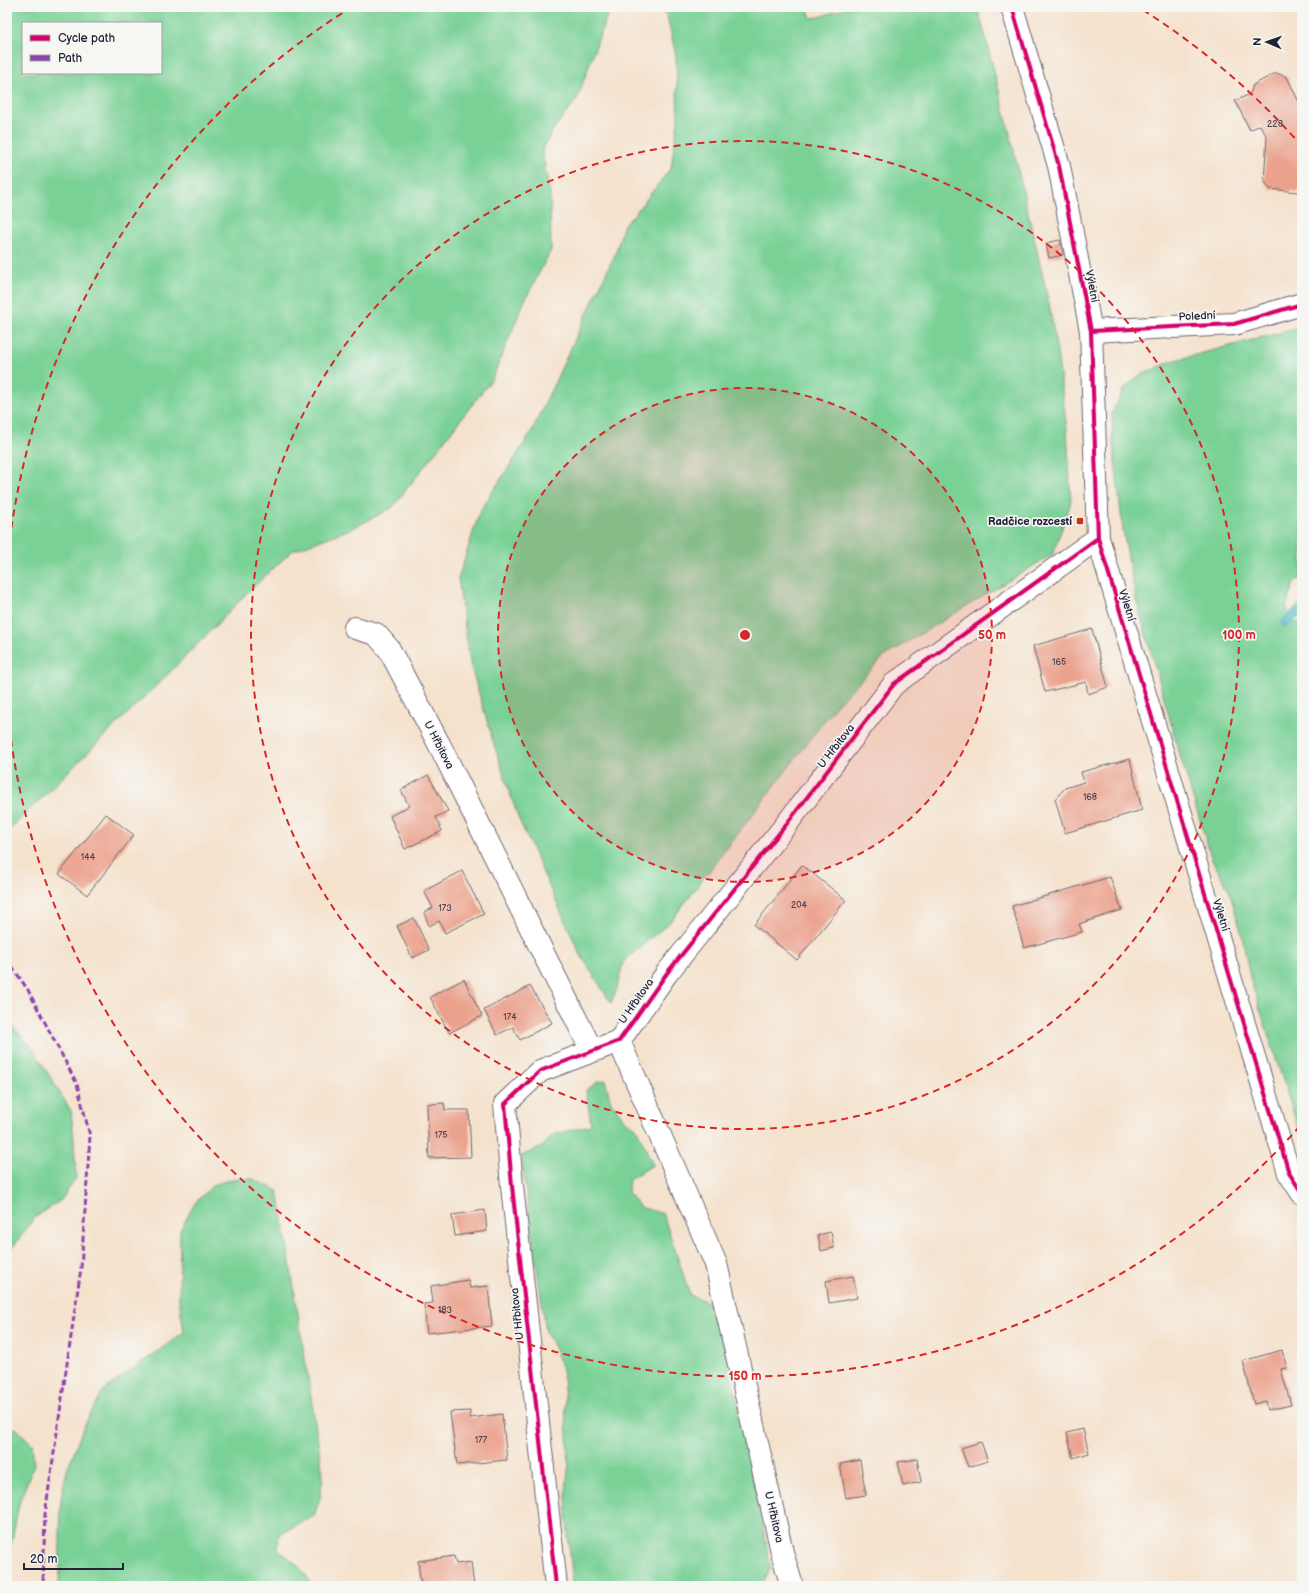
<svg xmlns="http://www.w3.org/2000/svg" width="1309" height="1593" font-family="'Balsamiq Sans',sans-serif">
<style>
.green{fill:#7ad196;stroke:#4e7a68;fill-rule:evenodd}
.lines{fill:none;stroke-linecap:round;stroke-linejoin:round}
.stream{stroke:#43b3bc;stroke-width:10}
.building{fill:#eba28d}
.minor-casing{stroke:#6c656e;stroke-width:24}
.tertiary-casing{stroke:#6c656e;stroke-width:24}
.minor{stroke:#fff;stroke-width:22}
.tertiary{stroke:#fff;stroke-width:22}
.quiet{stroke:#8e44ad;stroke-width:3;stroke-dasharray:6 3;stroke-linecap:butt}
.cycleway-casing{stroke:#f6f6f2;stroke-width:6}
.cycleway{stroke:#d6006c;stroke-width:4}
.ring{fill:none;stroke:#d62828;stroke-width:2;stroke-dasharray:7 5}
.poi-dot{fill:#c8321e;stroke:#f6f6f2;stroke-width:1.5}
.labels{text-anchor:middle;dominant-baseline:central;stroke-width:3.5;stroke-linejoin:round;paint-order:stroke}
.number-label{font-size:9px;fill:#544250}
.street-label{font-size:11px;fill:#22223b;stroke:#f6f6f2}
.poi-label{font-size:11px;font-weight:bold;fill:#22223b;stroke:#f6f6f2;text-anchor:end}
.centre{fill:#d62828;stroke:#f6f6f2;stroke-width:2}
.ring-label{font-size:12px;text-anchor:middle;font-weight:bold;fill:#d62828;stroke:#f6f6f2;stroke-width:3.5;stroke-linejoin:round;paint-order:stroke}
</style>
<rect width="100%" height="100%" fill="#f6f6f2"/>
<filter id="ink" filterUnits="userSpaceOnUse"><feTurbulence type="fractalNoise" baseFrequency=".025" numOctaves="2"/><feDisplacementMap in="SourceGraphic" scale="8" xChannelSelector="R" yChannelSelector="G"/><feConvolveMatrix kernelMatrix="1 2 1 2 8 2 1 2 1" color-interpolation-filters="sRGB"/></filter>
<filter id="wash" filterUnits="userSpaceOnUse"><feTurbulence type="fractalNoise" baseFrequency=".012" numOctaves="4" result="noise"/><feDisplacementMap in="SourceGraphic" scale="16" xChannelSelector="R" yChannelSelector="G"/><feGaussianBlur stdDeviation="0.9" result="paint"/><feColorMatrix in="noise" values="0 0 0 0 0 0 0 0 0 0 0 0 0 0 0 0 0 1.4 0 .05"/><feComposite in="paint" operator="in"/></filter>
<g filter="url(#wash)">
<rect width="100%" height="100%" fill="#f5e2cd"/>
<path class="green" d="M7 7H610L577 99 553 130 542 150 550 194 551 250 523 304 492 379 392 508 353 528 292 551 247 593 175 667 7 832ZM23 23H161V73H23Z
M660 7H807L811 18 819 17 848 7H976L980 16 1008 126 1049 303 1058 359 1067 430 1071 502 1053 554 886 655 838 703 671 921 623 962 617 988 611 1003 579 952 518 817 495 748 470 663 458 579 480 511 531 433 616 252 624 224 633 216 671 168 678 120 676 56 667 16Z
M1302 327V576L1294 583 1286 607 1294 622 1302 624V1139L1250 978 1242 935 1229 890 1212 860 1182 762 1136 599 1123 531 1113 443 1112 413 1124 389 1137 377 1172 361Z
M7 1020 33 1049 71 1111 74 1139 76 1178 61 1200 34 1218 7 1255Z
M605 1080 611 1102 624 1119 637 1129 653 1165 629 1179 628 1192 640 1207 663 1214 690 1295 710 1303 719 1321 743 1428 771 1568 762 1586H573C570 1546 562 1504 569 1464L563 1373 556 1351 546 1332 521 1156 542 1147 553 1135 591 1125 586 1090 598 1082Z
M233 1179H253L278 1191 286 1237 323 1474 320 1498 314 1516 279 1534 278 1550C295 1562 302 1567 312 1586H59L61 1498 67 1470 84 1426 103 1391 184 1332 179 1299 180 1230 195 1203 213 1185Z
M16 1428 32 1444 34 1465 20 1500 7 1565 11 1586H7V1430Z"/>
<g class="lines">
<path class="stream" d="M1286 623 1302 608"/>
</g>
<g id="blocks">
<path class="building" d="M1276 73 1287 77 1300 104 1302 103V190L1298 192 1270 189 1264 181 1267 137 1260 125 1250 130 1235 101 1250 94 1253 85Z
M1060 240 1063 255 1049 258 1046 243Z
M1092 629 1108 687 1088 694 1086 682 1045 692 1033 646Z
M1130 759 1142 810 1065 833 1055 799 1065 788 1084 782 1081 772Z
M428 775 448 811 436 817 442 831 405 849 390 816 409 806 401 790Z
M106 814 134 835 87 895 59 874Z
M802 865 846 900 797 960 754 925Z
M462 871 484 914 445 933 439 921 429 926 424 912 433 908 424 891Z
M1110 877 1122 910 1079 924 1082 932 1024 948 1012 906Z
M414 918 429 950 412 958 397 926Z
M464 979 482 1016 449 1033 430 997Z
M530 986 552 1023 520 1040 513 1027 497 1035 484 1010Z
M444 1103 445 1110H469L471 1157 429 1158 427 1104Z
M485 1210 487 1231 455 1236 452 1215Z
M831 1232 834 1248 821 1251 818 1235Z
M853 1276 857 1298 829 1303 826 1281Z
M468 1280 470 1288 488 1286 492 1326 427 1333 424 1304 433 1303 431 1286Z
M1282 1350 1287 1368 1281 1369 1291 1405 1268 1410 1266 1401 1254 1404 1243 1361Z
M470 1411V1418L502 1414 507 1460 457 1465 450 1412Z
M1083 1429 1089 1453 1073 1458 1067 1433Z
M981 1442 988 1461 968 1467 961 1448Z
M917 1459 921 1482 903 1486 898 1462Z
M860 1460 866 1495 846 1498 840 1464Z
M454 1556 456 1564 471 1562 474 1586H421L418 1561Z"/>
</g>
</g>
<g filter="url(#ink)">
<use href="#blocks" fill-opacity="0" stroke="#6c656e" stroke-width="1"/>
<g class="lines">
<defs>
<path id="minor" d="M1012 7 1059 166 1091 331 1098 538 1289 1173 1302 1193
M355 628 376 634 389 649 439 744 592 1051
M619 1041 716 1264 783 1556 792 1586
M556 1586 512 1186 505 1104 540 1071 619 1041 667 973 785 826 894 684 1098 538"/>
<path id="tertiary" d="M1091 331 1234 324 1302 304"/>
</defs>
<use href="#minor" class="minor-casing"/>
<use href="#tertiary" class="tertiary-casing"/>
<use href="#minor" class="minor"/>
<use href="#tertiary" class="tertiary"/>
<path class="quiet" d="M7 959 28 990 77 1084 90 1136 81 1268 45 1514 43 1586"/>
<defs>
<path id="cycleway" d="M1012 7 1059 166 1091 331 1098 538 1289 1173 1302 1193
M1091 331 1234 324 1302 304
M556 1586 512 1186 505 1104 540 1071 619 1041 667 973 785 826 894 684 1098 538"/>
</defs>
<use href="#cycleway" class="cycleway-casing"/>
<use href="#cycleway" class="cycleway"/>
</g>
</g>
<circle cx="745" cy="635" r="247" fill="#d62828" fill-opacity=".12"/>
<g class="ring">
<circle cx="745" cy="635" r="247"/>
<circle cx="745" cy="635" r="494"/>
<path d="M1300 1126A741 741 0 0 1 7 706M7 564A741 741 0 0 1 347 10M1143 10A741 741 0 0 1 1300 144"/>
</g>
<rect class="poi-dot" x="1076" y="517" width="8" height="8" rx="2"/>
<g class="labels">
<g class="number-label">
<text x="1275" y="124">228</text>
<text x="1059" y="662">165</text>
<text x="1090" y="797">168</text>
<text x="88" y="857">144</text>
<text x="799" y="905">204</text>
<text x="445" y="908">173</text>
<text x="510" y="1017">174</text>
<text x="441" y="1135">175</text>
<text x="445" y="1310">183</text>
<text x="481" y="1440">177</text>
</g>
<g class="street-label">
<text transform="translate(1092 286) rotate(79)">Výletní</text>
<text transform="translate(1197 316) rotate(-3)">Polední</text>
<text transform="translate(1127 605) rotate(73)">Výletní</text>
<text transform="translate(439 745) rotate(63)">U Hřbitova</text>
<text transform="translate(836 746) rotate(-52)">U Hřbitova</text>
<text transform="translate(1221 915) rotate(73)">Výletní</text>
<text transform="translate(636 1001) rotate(-55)">U Hřbitova</text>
<text transform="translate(517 1314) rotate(-96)">U Hřbitova</text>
<text transform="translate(774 1517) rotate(77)">U Hřbitova</text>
</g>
<g class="poi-label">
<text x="1072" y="521">Radčice rozcestí</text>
</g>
</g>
<circle cx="745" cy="635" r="6" class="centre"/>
<g class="ring-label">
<text x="992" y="639">50 m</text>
<text x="1239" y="639">100 m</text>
<text x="745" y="1380">150 m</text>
</g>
<rect width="1309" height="1593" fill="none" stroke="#f6f6f2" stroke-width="24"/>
<rect x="22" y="22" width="140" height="52" fill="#f6f6f2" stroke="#a1a1a9"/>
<rect x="30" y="35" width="20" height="6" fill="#d6006c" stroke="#a1a1a9"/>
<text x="58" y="42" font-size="12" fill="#22223b">Cycle path</text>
<rect x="30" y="55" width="20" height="6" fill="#8e44ad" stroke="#a1a1a9"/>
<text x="58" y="62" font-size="12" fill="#22223b">Path</text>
<g transform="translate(1267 42) rotate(272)" stroke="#f6f6f2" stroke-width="3" paint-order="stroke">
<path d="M0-3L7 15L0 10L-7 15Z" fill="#22223b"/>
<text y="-6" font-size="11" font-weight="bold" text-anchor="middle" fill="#22223b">N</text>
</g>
<path d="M24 1563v6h99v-6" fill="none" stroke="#22223b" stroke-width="2"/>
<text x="30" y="1563" font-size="12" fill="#22223b" stroke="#f6f6f2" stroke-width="3" paint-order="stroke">20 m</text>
</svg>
